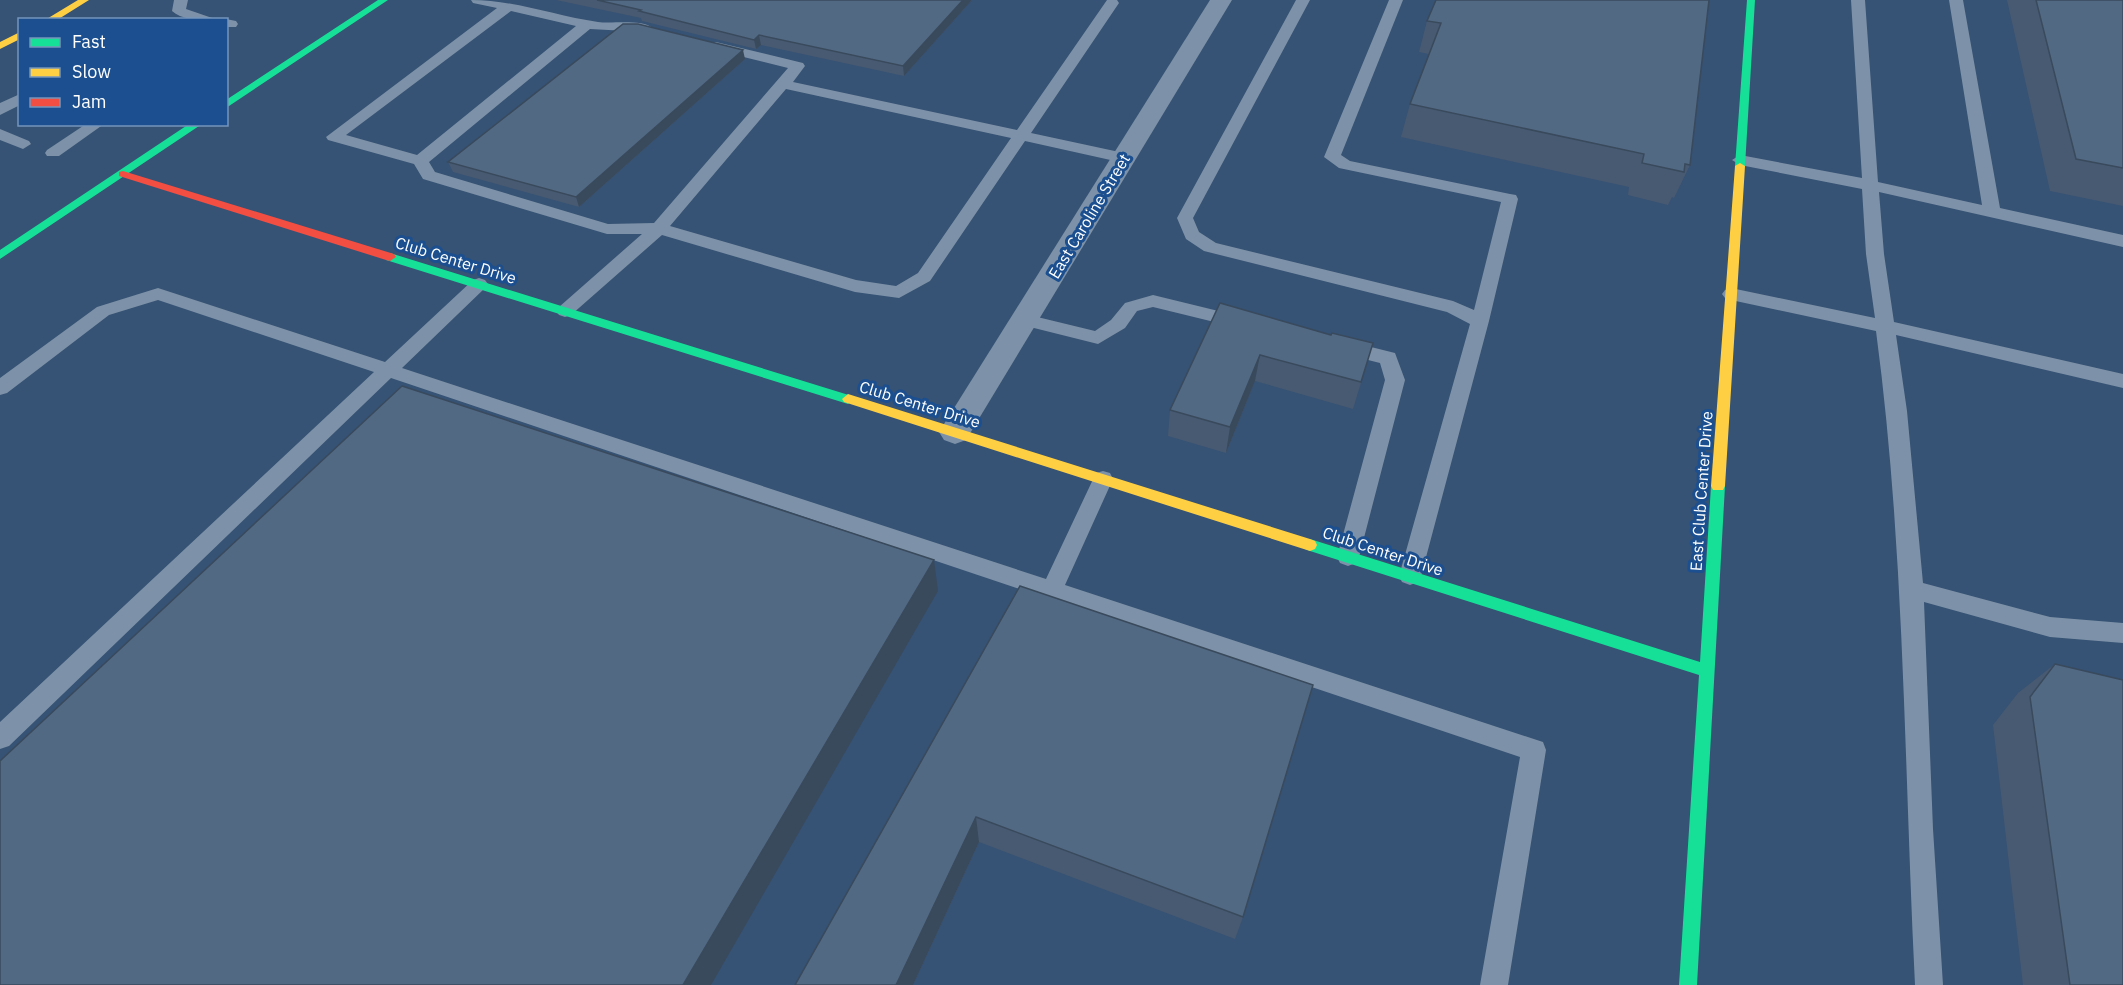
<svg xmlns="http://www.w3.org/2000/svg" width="2123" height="985" font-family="'IBM Plex Sans',sans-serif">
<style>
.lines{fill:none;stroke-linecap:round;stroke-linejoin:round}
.lane{fill:#7d92a8;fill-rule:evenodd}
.street{fill:#7d92a8;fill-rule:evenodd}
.fast{fill:#16e098;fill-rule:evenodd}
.slow{fill:#ffcf43;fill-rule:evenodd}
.jam{fill:#f24e42;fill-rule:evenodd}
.wall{fill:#475a72}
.shaded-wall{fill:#394a5c}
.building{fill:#526984;stroke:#394a5c;stroke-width:1.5}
.labels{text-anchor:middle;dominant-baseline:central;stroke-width:6;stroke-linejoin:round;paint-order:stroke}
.street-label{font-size:16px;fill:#fff;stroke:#1b4f8f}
</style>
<rect width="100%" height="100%" fill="#365274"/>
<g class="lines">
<path class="lane" d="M174 0H188L186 9 218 20C203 20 183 21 172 11Z
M471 0C515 0 555 16 598 22 611 24 644 19 652 28L645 32 590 29 429 162 435 172 608 224 654 223 788 68 711 49 709 46 711 43 716 42 803 63 805 66 793 82 1017 130 1107 0H1117L1119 3 1031 133 1124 153 1132 158 1124 163 1025 141 930 281 899 298 855 292 662 235 571 315 565 317 559 315 556 311 559 307 642 234H607L423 179 414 164 328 140 326 137 497 8 473 3ZM511 11 576 26 417 155 346 135ZM786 89 1011 138 918 273 896 286 856 280 670 226Z
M1296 0H1310L1193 218 1199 232 1216 243 1453 301 1474 310 1501 202 1339 168 1324 157 1389 0H1403L1341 155 1350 161 1510 194 1516 195 1518 199 1489 321 1421 576 1418 582 1410 585 1402 582 1399 576 1470 324 1447 312 1204 251 1186 239 1177 218Z
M1851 0H1865L1878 182 1982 205 1949 0H1963L2000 208 2123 235V247L1879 192 1884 254 1894 322 2123 374V388L1896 335 1907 411 1923 583 2050 617 2123 623V643L2050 637 1924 602 1933 829 1943 985H1915C1904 767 1905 548 1876 331L1731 300 1725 298 1722 294 1725 290 1731 288 1875 318 1866 254 1862 189 1740 165 1732 160 1740 155 1862 178Z
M226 19 236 21 238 24 236 27H226V20H223Z
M20 94V105L0 115V103Z
M86 124H104L59 156H47L45 153 47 150Z
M0 129 29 141 31 144 23 149 0 140Z
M479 278 485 280 488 284 485 288 402 368 1046 579 1096 473 1103 471 1110 473 1113 479 1065 585 1543 742 1546 750 1508 985H1480L1520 757 391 378 9 746 0 749V722L374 372 158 300 109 315 7 393 0 395V378L97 307 158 288 385 362 473 280Z
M1153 295 1243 317 1250 319 1252 323 1250 327 1243 329 1153 307 1137 311 1125 328 1098 344 1018 324 1016 320 1018 316 1025 314 1095 331 1111 320 1125 303Z
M1343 340 1395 353 1405 380 1359 557 1356 563 1348 566 1340 563 1337 557 1385 380 1380 363 1336 352 1334 347 1336 342Z"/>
<path class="street" d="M1210 0H1232L966 440 955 444 944 440 939 432 944 424Z"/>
<path class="fast" d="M378 0H388L226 108V100Z
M1747 0H1755L1745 166 1740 169 1735 166Z
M189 124H202L0 259V250Z
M390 253 852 396 854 399 848 404 386 260V254Z
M1718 481 1723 482 1725 486 1697 985H1679L1699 675 1310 551 1305 549 1303 545 1305 541 1310 539 1700 662 1711 486 1713 482Z"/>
<path class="slow" d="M78 0H89L57 20H45Z
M20 32V39L0 49V42Z
M1740 163 1745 166 1725 486 1723 490H1713L1711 486 1735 166Z
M848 394 1310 539 1315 541 1317 545 1315 549 1310 551 844 402 842 399Z"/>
<path class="jam" d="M123 171 394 254 396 257 390 261 386 260 119 176V172Z"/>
</g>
<path class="wall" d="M556 0H972L904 76 761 45 756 49 642 21 641 18Z
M1436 0 1690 165 1674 198 1672 197 1668 205 1628 195 1629 187 1401 137 1410 104 1429 54 1419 52 1427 21Z
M2007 0H2123V206L2050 191Z
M745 59 579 207 453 172 448 162Z
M1220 303 1331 335 1373 343 1353 409 1255 381 1226 453 1168 436 1170 410Z
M1020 586 1243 917 1235 939 979 842 913 985Z
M2055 664 2123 985H2023L1993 725 2018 693Z"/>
<path class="shaded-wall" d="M963 0H972L904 76 903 66Z
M759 35 761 45 756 49 754 40Z
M743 50 745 59 579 207 576 197Z
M1260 355 1255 381 1226 453 1230 427Z
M934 560 938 591 711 985H683Z
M976 817 979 842 913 985H896Z"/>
<path class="building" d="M597 0H963L903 66 759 35 754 40 639 11 641 10Z
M1436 0H1709L1690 165 1685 164 1684 172 1642 163 1644 154 1410 104 1441 23 1427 21Z
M2036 0H2123V168L2076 159Z
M623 24H638L743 50 576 197 448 162Z
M1220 303 1331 335 1332 333 1373 343 1361 382 1260 355 1230 427 1170 410Z
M402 386 934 560 683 985H0V761Z
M1020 586 1313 685 1243 917 976 817 896 985H795Z
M2055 664 2123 680V985H2070L2030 697Z"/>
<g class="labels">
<g class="street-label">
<text transform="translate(1089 216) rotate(-59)">East Caroline Street</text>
<text transform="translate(456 260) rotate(17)">Club Center Drive</text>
<text transform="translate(920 404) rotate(17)">Club Center Drive</text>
<text transform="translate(1701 491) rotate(-86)">East Club Center Drive</text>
<text transform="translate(1383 551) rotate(18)">Club Center Drive</text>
</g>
</g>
<rect x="18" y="18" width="210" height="108" fill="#1b4f8f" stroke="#7695bc" stroke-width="1.5"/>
<rect x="30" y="38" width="30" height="9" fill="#16e098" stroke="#7695bc" stroke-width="1.5"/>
<text x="72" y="48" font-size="18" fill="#ffffff">Fast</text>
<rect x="30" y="68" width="30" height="9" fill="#ffcf43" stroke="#7695bc" stroke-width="1.5"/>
<text x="72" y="78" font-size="18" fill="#ffffff">Slow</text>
<rect x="30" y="98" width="30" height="9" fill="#f24e42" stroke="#7695bc" stroke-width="1.5"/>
<text x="72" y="108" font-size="18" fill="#ffffff">Jam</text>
</svg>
